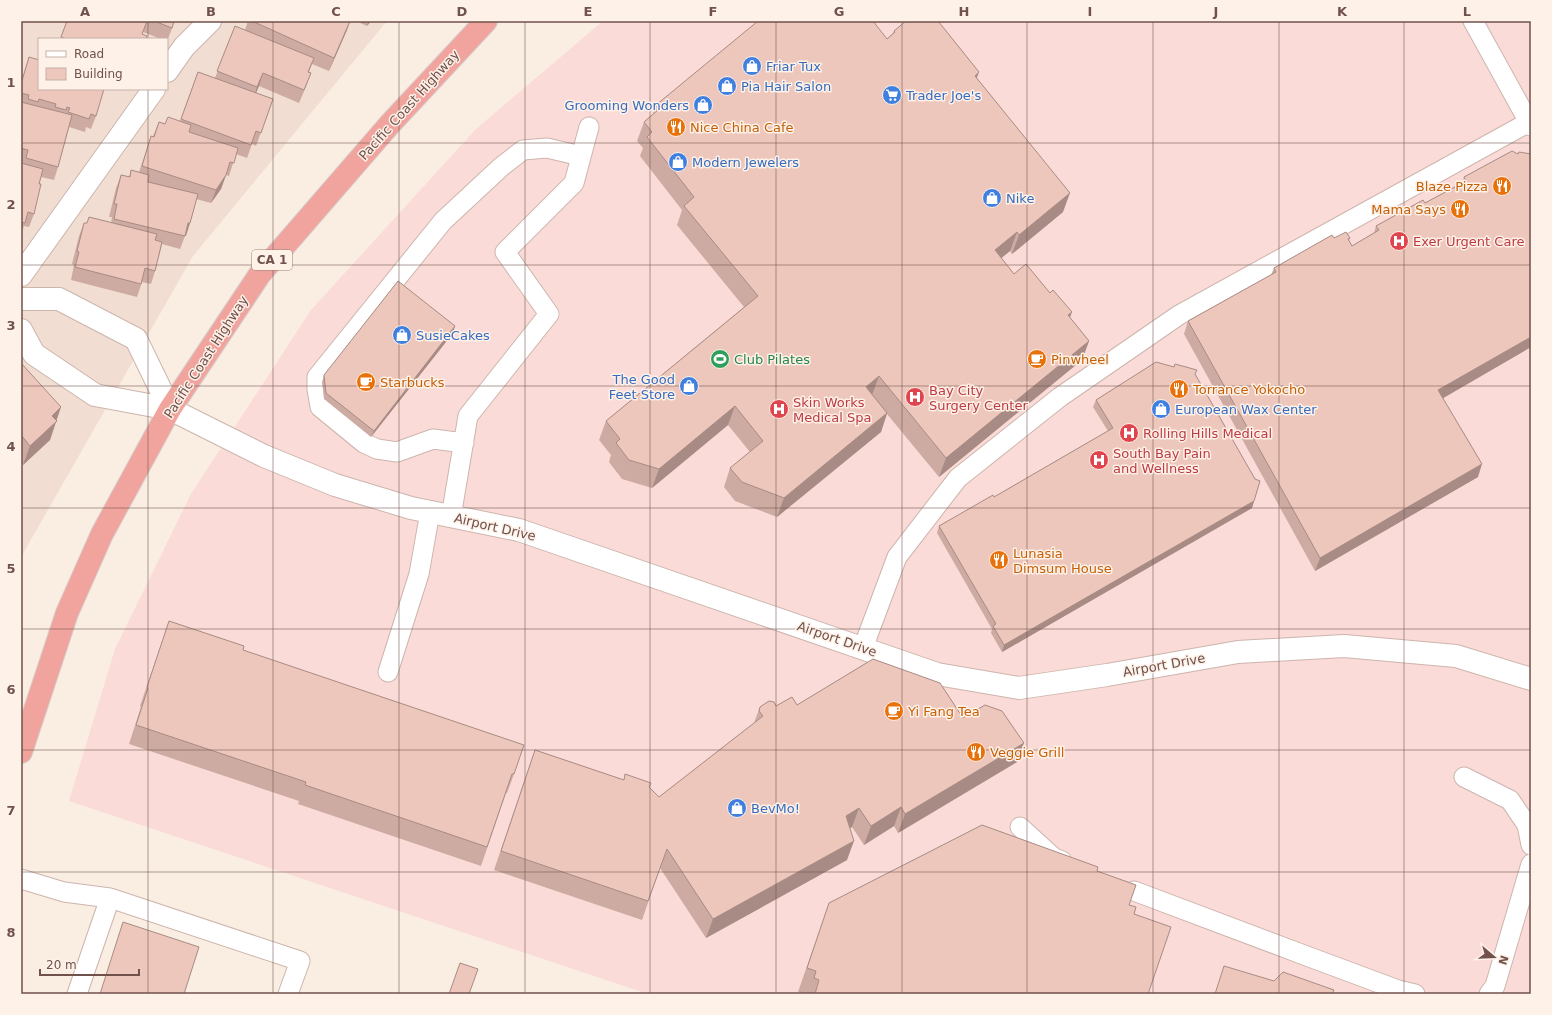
<svg xmlns="http://www.w3.org/2000/svg" width="1552" height="1015" font-family="'DejaVu Sans',sans-serif">
<style>
.residential{fill:#f1ddd1;fill-rule:evenodd}
.commercial{fill:#fadbd7}
.lines{fill:none;stroke-linecap:round;stroke-linejoin:round}
.lane-casing{stroke:#cdb5ad;stroke-width:21}
.street-casing{stroke:#cdb5ad;stroke-width:24}
.highway-casing{stroke:#d7cecd;stroke-width:24}
.lane{stroke:#fff;stroke-width:19}
.street{stroke:#fff;stroke-width:22}
.highway{stroke:#f0a49d;stroke-width:22}
.wall{fill:#cdaba2}
.shaded-wall{fill:#a78b84}
.building{fill:#eec7bc;stroke:#a78b84}
.grid{fill:none;stroke:#70514b;stroke-width:1;stroke-opacity:0.55}
.labels{text-anchor:middle;dominant-baseline:central;stroke-width:3;stroke-linejoin:round;paint-order:stroke}
.shield{fill:#fef1e8;stroke:#9b817a;stroke-width:1}
.shield-label{font-size:12px;font-weight:bold;fill:#70514b}
.shop-label{font-size:13px;fill:#366cbe;stroke:#fef1e8;text-anchor:start}
.street-label{font-size:13px;fill:#70514b;stroke:#fef1e8}
.food-label{font-size:13px;fill:#c56008;stroke:#fef1e8;text-anchor:start}
.health-label{font-size:13px;fill:#be3a42;stroke:#fef1e8;text-anchor:start}
.leisure-label{font-size:13px;fill:#27864d;stroke:#fef1e8;text-anchor:start}
.neatline{fill:none;stroke:#70514b;stroke-width:1.5}
.grid-label{font-size:13px;text-anchor:middle;font-weight:bold;fill:#70514b}
</style>
<rect width="100%" height="100%" fill="#faede2"/>
<path class="residential" d="M21 21H387L193 256 21 557ZM39 39H167V89H39Z"/>
<path class="commercial" d="M603 21H1531V994H648L69 801 115 649 191 494 311 310 476 129Z"/>
<g class="lines">
<defs>
<path id="lane" d="M1473 21 1531 126
M464 443 433 439 397 452 377 449 364 443 320 407 317 389V377L443 221 501 167 523 150 547 148 581 156
M451 517 468 416 549 314 505 252 574 183 589 127
M863 648 897 557 958 478 1060 397 1179 315 1531 121
M388 672 419 574 430 512
M1464 777 1510 800 1527 825 1531 845
M1020 827 1054 858 1062 861
M21 879 64 892 110 898 300 961 288 994
M1134 891 1304 955 1398 990 1415 994
M77 994 110 898
M1489 994 1495 986 1531 864"/>
<path id="street" d="M167 71 184 47 210 21
M21 275 154 89
M21 299H59L136 339 170 409
M21 330 34 354 95 395 170 409 264 456 335 485 411 508 519 530 937 674 1019 688 1107 675 1238 652 1344 646 1456 656 1531 679"/>
<path id="highway" d="M21 752 67 613 102 534 170 409 260 274 390 124 486 21"/>
</defs>
<use href="#lane" class="lane-casing"/>
<use href="#street" class="street-casing"/>
<use href="#highway" class="highway-casing"/>
<use href="#lane" class="lane"/>
<use href="#street" class="street"/>
<use href="#highway" class="highway"/>
</g>
<path class="wall" d="M67 21H175L167 41V39H161L143 32 142 34 146 39H60Z
M248 21H350L347 30 329 71 312 64 309 72 311 73 299 103 259 86 256 93 273 99 256 146 252 144 247 158 236 154 229 176 226 175 221 189 211 203 196 199 190 223 180 249 162 244 155 271 151 284 142 282 137 297 71 280 74 265 72 264 79 236 84 223H111L112 217H109L116 188 121 175 129 177 131 170 139 172 151 136H153L159 122 165 124 180 121 198 72 215 78 235 26 245 30Z
M356 21H371L367 26Z
M894 31 977 79 1063 212 1012 254 1010 251 1001 258 1014 274 1070 318 1089 341 1082 360 939 477 887 414 881 432 777 517 735 501 724 487 730 468 750 452 728 425 652 488 622 479 609 462 611 455 599 440 606 421 744 307 677 225 682 210 640 156 643 148 637 141 644 122 653 114 656 105 887 39 893 33Z
M29 57 96 116 91 129 86 127 85 132 69 127 58 167 54 180 41 177 34 214 29 227 24 226 21 234V163L23 164 24 163 21 162V82Z
M1464 177 1531 347 1443 398 1478 477 1315 571 1184 334 1188 321 1271 275 1274 268 1334 238H1350L1349 241 1352 246 1374 233 1376 226 1425 203 1462 183Z
M453 333 371 437 324 399 322 382 324 375Z
M21 363 56 421 50 440 23 465 21 462Z
M1195 374 1254 501 1252 508 1002 652 991 633 992 629 937 533 939 526 994 497 1108 431 1093 407 1096 400Z
M169 621 243 650 514 774 507 793H506L481 866 298 804 299 801 129 744 141 707 140 706Z
M797 705 963 718 1017 762 898 833 894 826 864 845 852 827 850 828 847 860 706 938 660 868 642 920 494 870 535 750 624 780 649 787 659 797 754 723 760 707Z
M829 903 1129 905 1134 914 1148 994H805L798 992Z"/>
<path class="shaded-wall" d="M350 21 347 30 329 71 334 58Z
M369 21H371L367 26Z
M979 72 972 91 975 76Z
M263 73 259 86 253 100 257 87Z
M311 73 306 86 299 103 304 90Z
M226 175 221 189 211 203 216 190Z
M1070 193 1063 212 1012 254 1019 235Z
M188 223H190L186 236H185Z
M1017 232 1010 251 988 269 995 250Z
M1072 312 1065 331 1068 315Z
M455 326 453 333 371 437 374 431Z
M1531 337V347L1433 404 1438 390Z
M1089 341 1082 360 939 477 946 458Z
M879 376 872 395 866 387Z
M735 406 728 425 652 488 659 469Z
M61 407 50 440 23 465 30 446 52 416Z
M887 413 881 432 777 517 784 498Z
M1482 464 1478 477 1315 571 1320 558Z
M1254 501 1252 508 1002 652 1004 645Z
M1024 743 1017 762 898 833 905 814Z
M901 807 894 826 864 845 871 826Z
M859 808 852 827 839 835 846 816Z
M854 841 847 860 706 938 713 919Z"/>
<path class="building" d="M67 21H147L142 34 147 36 146 39H67L61 37Z
M154 21H174L172 28Z
M252 21H350L334 58Z
M758 21H873L887 39 895 32 894 31 906 21H938L979 72 975 76 1070 193 1019 235 1017 232 995 250 1014 274 1026 264 1050 293 1053 290 1072 312 1068 315 1089 341 946 458 879 376 866 387 887 413 784 498 742 482 730 468 763 441 735 406 659 469 629 460 616 443 620 439 606 421 758 296 684 206 694 197 647 137 652 132 644 122 659 109 656 105Z
M235 26 314 58 308 72 311 73 304 90 263 73 257 87 217 71Z
M29 57 39 60V89H104L96 116 91 114 89 119 68 112 70 108 67 107 66 110 55 107 56 104 39 99 38 102 28 99 29 95 21 93V84Z
M198 72 273 99 261 133 256 131 251 145 181 119Z
M21 102 72 115 58 167 26 158 28 150 21 148Z
M168 117 191 125 189 132 238 148 234 163 230 162 226 175 216 190 142 166 151 136 154 137 159 122 165 124Z
M1512 151 1518 154 1519 152 1531 154V337L1438 390 1482 464 1320 558 1188 321 1276 272 1274 268 1332 235 1334 238 1346 232 1350 238 1348 239 1352 246 1379 230 1376 226 1423 200 1425 203 1466 181 1464 177Z
M21 163 43 169 39 184H41L34 214 28 212 25 223 21 222Z
M131 170 149 175 148 182 198 194 190 223H188L185 236 114 219 117 204H114L121 175 130 177Z
M89 217 157 234 155 240 162 242 155 271 145 268 141 284 75 267 79 252 77 251 84 223H87Z
M398 281 455 326 374 431 326 393 324 375Z
M1156 362 1174 367 1175 364 1197 370 1195 374 1255 479 1260 481 1254 501 1004 645 993 626 996 624 939 526 993 495 994 497 1113 428 1096 400Z
M21 363 61 407 52 416 57 421 30 446 22 436 21 437Z
M169 621 244 646 243 650 524 745 514 774H512L487 847 305 785 306 782 136 725 148 688 147 687Z
M873 659 940 683 963 718 985 705 1002 711 1024 743 905 814 901 807 871 826 859 808 846 816 854 841 713 919 667 849 648 901 501 851 535 750 624 780 625 774 651 783 649 787 659 797 763 716 759 711 760 707 769 701 774 702 776 706 792 697 797 705Z
M982 825 1098 867 1097 871 1136 885 1129 905 1136 907 1134 914 1171 927 1148 994H815L819 980 814 978 816 971 807 968 829 903Z
M123 922 199 947 184 994H100Z
M460 963 478 969 469 994H449Z
M1224 966 1274 981 1283 972 1334 990 1332 994H1215Z"/>
<path class="grid" d="M148 21V39M273 21V994M399 21V994M525 21V994M650 21V994M776 21V994M902 21V994M1027 21V994M1153 21V994M1279 21V994M1404 21V994M148 89V994M21 143H1531M21 265H1531M21 386H1531M21 508H1531M21 629H1531M21 750H1531M21 872H1531"/>
<defs>
<symbol id="shop-disc" viewBox="-11 -11 22 22"><circle r="9.5" fill="#3f7fe0" stroke="#fef1e8"/><path d="M-5-2.5h2.3a2.7 3.5 0 0 1 5.4 0H5L5.5 6h-11ZM-1.5-2.5h3a1.5 2.3 0 0 0-3 0Z" fill="#fff"/></symbol>
<symbol id="supermarket-disc" viewBox="-11 -11 22 22"><circle r="9.5" fill="#3f7fe0" stroke="#fef1e8"/><path d="M-6-5.5h2.5l.6 2H6L4.5 2H-2.5L-4.4-4H-6ZM-1.5 3.2a1.3 1.3 0 1 0 .1 0ZM3 3.2a1.3 1.3 0 1 0 .1 0Z" fill="#fff"/></symbol>
<symbol id="restaurant-disc" viewBox="-11 -11 22 22"><circle r="9.5" fill="#e8710a" stroke="#fef1e8"/><path d="M-5-6h1v4h1v-4h1v4h1v-4h1v5L-1.5 .5V6h-2V.5L-5-1ZM5-6V6H3V1.5H1.5Q1.5-4 5-6Z" fill="#fff"/></symbol>
<symbol id="hospital-disc" viewBox="-11 -11 22 22"><circle r="9.5" fill="#e0444e" stroke="#fef1e8"/><path d="M-5-5h3v3.5h4V-5h3V5h-3V1.5h-4V5h-3Z" fill="#fff"/></symbol>
<symbol id="stadium-disc" viewBox="-11 -11 22 22"><circle r="9.5" fill="#2e9e5b" stroke="#fef1e8"/><path d="M0-5a6.5 5 0 1 0 0 10a6.5 5 0 1 0 0-10ZM-3.5-1.8h7v3.6h-7Z" fill="#fff"/></symbol>
<symbol id="cafe-disc" viewBox="-11 -11 22 22"><circle r="9.5" fill="#e8710a" stroke="#fef1e8"/><path d="M-5.5-4.5H6V0H3Q3 3.5 0 3.5H-2.5Q-5.5 3.5-5.5 0ZM3-3.2v2h1.7v-2ZM-6 4.5H4V6H-6Z" fill="#fff"/></symbol>
</defs>
<g fill-rule="evenodd">
<use href="#shop-disc" x="741" y="55" width="22" height="22"/>
<use href="#shop-disc" x="716" y="75" width="22" height="22"/>
<use href="#supermarket-disc" x="881" y="84" width="22" height="22"/>
<use href="#shop-disc" x="692" y="94" width="22" height="22"/>
<use href="#restaurant-disc" x="665" y="116" width="22" height="22"/>
<use href="#shop-disc" x="667" y="151" width="22" height="22"/>
<use href="#restaurant-disc" x="1491" y="175" width="22" height="22"/>
<use href="#shop-disc" x="981" y="187" width="22" height="22"/>
<use href="#restaurant-disc" x="1449" y="198" width="22" height="22"/>
<use href="#hospital-disc" x="1388" y="230" width="22" height="22"/>
<use href="#shop-disc" x="391" y="324" width="22" height="22"/>
<use href="#stadium-disc" x="709" y="348" width="22" height="22"/>
<use href="#cafe-disc" x="1026" y="348" width="22" height="22"/>
<use href="#cafe-disc" x="355" y="371" width="22" height="22"/>
<use href="#shop-disc" x="678" y="375" width="22" height="22"/>
<use href="#restaurant-disc" x="1168" y="378" width="22" height="22"/>
<use href="#hospital-disc" x="904" y="386" width="22" height="22"/>
<use href="#hospital-disc" x="768" y="398" width="22" height="22"/>
<use href="#shop-disc" x="1150" y="398" width="22" height="22"/>
<use href="#hospital-disc" x="1118" y="422" width="22" height="22"/>
<use href="#hospital-disc" x="1088" y="449" width="22" height="22"/>
<use href="#restaurant-disc" x="988" y="549" width="22" height="22"/>
<use href="#cafe-disc" x="883" y="700" width="22" height="22"/>
<use href="#restaurant-disc" x="965" y="741" width="22" height="22"/>
<use href="#shop-disc" x="726" y="797" width="22" height="22"/>
</g>
<g class="labels">
<rect class="shield" x="252" y="250" width="40" height="20" rx="3"/>
<g class="shield-label">
<text x="272" y="260">CA 1</text>
</g>
<g class="shop-label">
<text x="766" y="66">Friar Tux</text>
<text x="741" y="86">Pia Hair Salon</text>
<text x="906" y="95">Trader Joe's</text>
<text x="689" y="105" text-anchor="end">Grooming Wonders</text>
<text x="692" y="162">Modern Jewelers</text>
<text x="1006" y="198">Nike</text>
<text x="416" y="335">SusieCakes</text>
<text x="675" y="379" text-anchor="end">The Good<tspan x="675" dy="15">Feet Store</tspan></text>
<text x="1175" y="409">European Wax Center</text>
<text x="751" y="808">BevMo!</text>
</g>
<g class="street-label">
<text transform="translate(409 105) rotate(-48)">Pacific Coast Highway</text>
<text transform="translate(206 357) rotate(-57)">Pacific Coast Highway</text>
<text transform="translate(495 527) rotate(13)">Airport Drive</text>
<text transform="translate(837 639) rotate(19)">Airport Drive</text>
<text transform="translate(1164 665) rotate(-10)">Airport Drive</text>
</g>
<g class="food-label">
<text x="690" y="127">Nice China Cafe</text>
<text x="1488" y="186" text-anchor="end">Blaze Pizza</text>
<text x="1446" y="209" text-anchor="end">Mama Says</text>
<text x="1051" y="359">Pinwheel</text>
<text x="380" y="382">Starbucks</text>
<text x="1193" y="389">Torrance Yokocho</text>
<text x="1013" y="553">Lunasia<tspan x="1013" dy="15">Dimsum House</tspan></text>
<text x="908" y="711">Yi Fang Tea</text>
<text x="990" y="752">Veggie Grill</text>
</g>
<g class="health-label">
<text x="1413" y="241">Exer Urgent Care</text>
<text x="929" y="390">Bay City<tspan x="929" dy="15">Surgery Center</tspan></text>
<text x="793" y="402">Skin Works<tspan x="793" dy="15">Medical Spa</tspan></text>
<text x="1143" y="433">Rolling Hills Medical</text>
<text x="1113" y="453">South Bay Pain<tspan x="1113" dy="15">and Wellness</tspan></text>
</g>
<g class="leisure-label">
<text x="734" y="359">Club Pilates</text>
</g>
</g>
<rect width="1552" height="1015" fill="none" stroke="#fef1e8" stroke-width="44"/>
<rect x="38" y="38" width="130" height="52" fill="#fef1e8" stroke="#c5b1a9"/>
<rect x="46" y="51" width="20" height="6" fill="#ffffff" stroke="#c5b1a9"/>
<text x="74" y="58" font-size="12" fill="#70514b">Road</text>
<rect x="46" y="68" width="20" height="12" fill="#eec7bc" stroke="#c5b1a9"/>
<text x="74" y="78" font-size="12" fill="#70514b">Building</text>
<g transform="translate(1494 957) rotate(109)" stroke="#fef1e8" stroke-width="3" paint-order="stroke">
<path d="M0-3L7 15L0 10L-7 15Z" fill="#70514b"/>
<text y="-6" font-size="11" font-weight="bold" text-anchor="middle" fill="#70514b">N</text>
</g>
<path d="M40 969v6h99v-6" fill="none" stroke="#70514b" stroke-width="2"/>
<text x="46" y="969" font-size="12" fill="#70514b" stroke="#fef1e8" stroke-width="3" paint-order="stroke">20 m</text>
<rect x="22" y="22" width="1508" height="971" class="neatline"/>
<g class="grid-label">
<text x="85" y="16">A</text>
<text x="211" y="16">B</text>
<text x="336" y="16">C</text>
<text x="462" y="16">D</text>
<text x="588" y="16">E</text>
<text x="713" y="16">F</text>
<text x="839" y="16">G</text>
<text x="964" y="16">H</text>
<text x="1090" y="16">I</text>
<text x="1216" y="16">J</text>
<text x="1342" y="16">K</text>
<text x="1467" y="16">L</text>
<text x="11" y="87">1</text>
<text x="11" y="209">2</text>
<text x="11" y="330">3</text>
<text x="11" y="451">4</text>
<text x="11" y="573">5</text>
<text x="11" y="694">6</text>
<text x="11" y="815">7</text>
<text x="11" y="937">8</text>
</g>
</svg>
